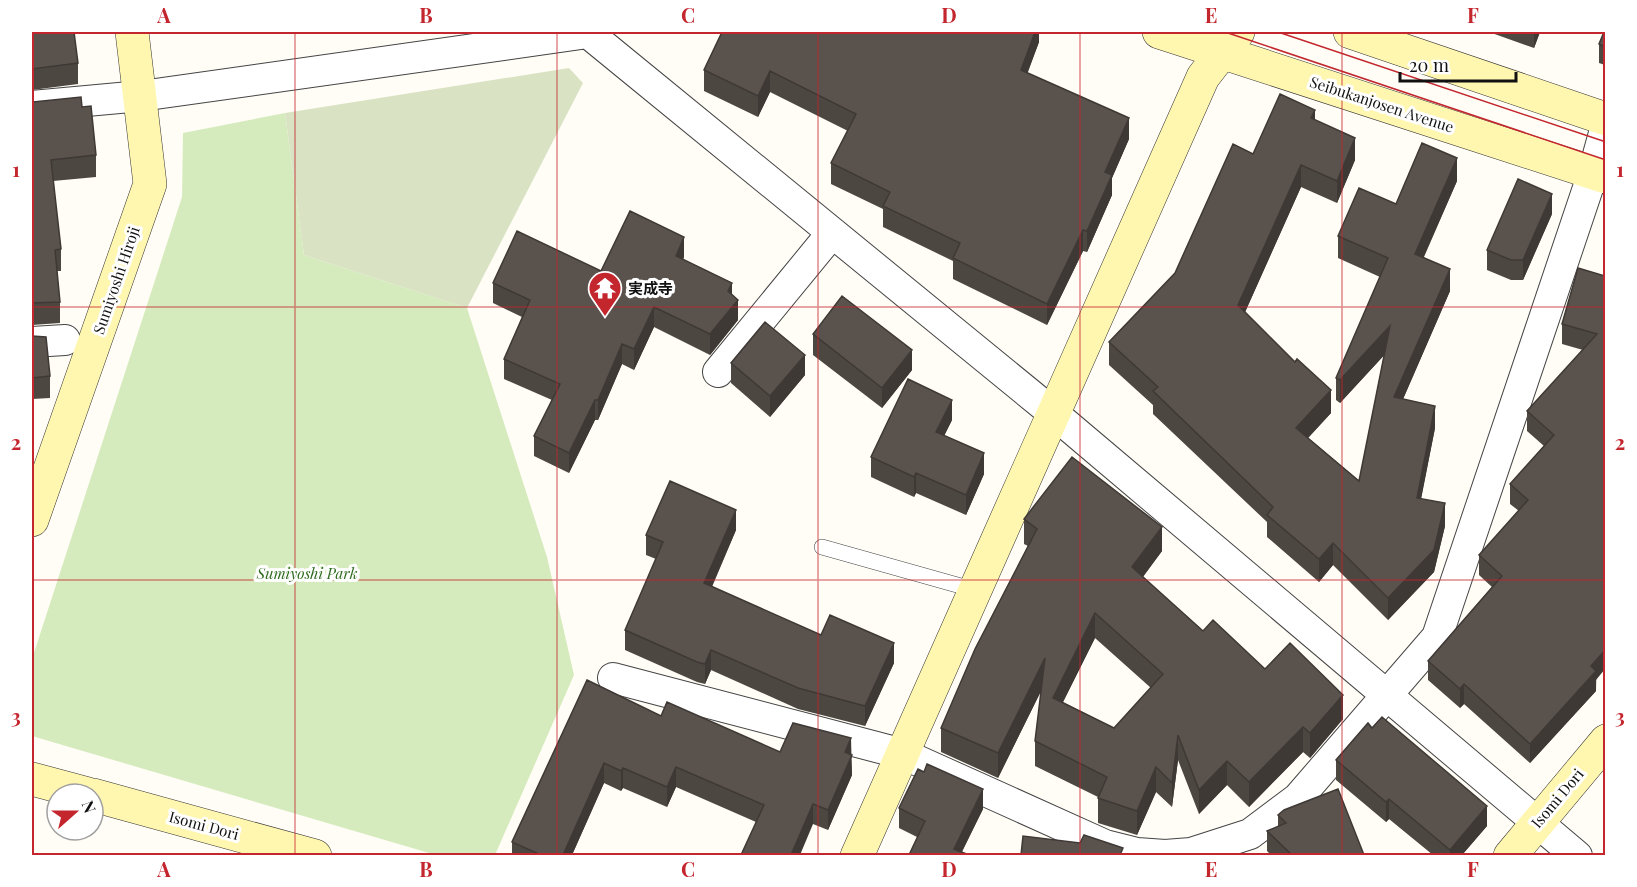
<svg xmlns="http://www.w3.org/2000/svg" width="1637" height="887" font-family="'Playfair Display','Noto Sans JP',serif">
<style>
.green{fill:#d5ebbd}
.cemetery{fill:#d9e3c4}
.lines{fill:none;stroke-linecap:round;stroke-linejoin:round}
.lane-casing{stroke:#444;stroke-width:16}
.street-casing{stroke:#444;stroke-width:32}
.secondary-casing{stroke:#333;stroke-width:34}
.lane{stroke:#fff;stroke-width:15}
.street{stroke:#fff;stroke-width:30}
.secondary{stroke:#fff6b0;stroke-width:33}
.tram{stroke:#c4262e;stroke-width:1.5}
.wall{fill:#4d4742;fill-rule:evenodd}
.shaded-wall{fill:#3f3936}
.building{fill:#5a524d;stroke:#3f3936;stroke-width:1.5;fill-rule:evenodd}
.grid{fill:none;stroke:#c4262e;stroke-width:1.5;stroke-opacity:0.55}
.labels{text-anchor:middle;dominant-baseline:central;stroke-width:6;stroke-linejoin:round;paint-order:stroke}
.street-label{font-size:15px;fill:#111;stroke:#fff}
.poi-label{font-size:15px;font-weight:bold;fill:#111;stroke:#fff;text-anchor:start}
.park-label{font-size:15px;font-style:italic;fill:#2f6b1f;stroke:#fff}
.neatline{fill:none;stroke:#c4262e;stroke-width:2}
.grid-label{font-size:20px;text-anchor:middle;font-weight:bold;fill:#c4262e}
</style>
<rect width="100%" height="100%" fill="#fffdf5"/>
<path class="green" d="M285 113 304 255 467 308 547 557 574 675 495 855H436L32 736V659L182 197 183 133Z"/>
<path class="cemetery" d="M569 68 583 83 467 308 304 255 285 113Z"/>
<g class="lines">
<defs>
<path id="lane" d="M822 547 975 590"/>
<path id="street" d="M32 106 141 96 588 33 1053 413 1577 856
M32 342 65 340
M718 372 832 233
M613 678 903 754 1105 845 1137 853 1165 855 1191 853 1250 834 1298 798 1437 637 1593 173 1606 126"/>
<path id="secondary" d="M1159 32 1606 177
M1350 32 1606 119
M32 520 150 184 132 32
M32 779 88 794
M93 795 315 856
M857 856 1203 77 1238 32
M1510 856 1606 741"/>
</defs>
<use href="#lane" class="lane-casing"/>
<use href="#street" class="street-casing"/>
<use href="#secondary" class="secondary-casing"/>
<use href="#lane" class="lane"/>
<use href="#street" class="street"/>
<use href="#secondary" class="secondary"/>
<path class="tram" d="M1225 32 1606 160
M1278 32 1606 142"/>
</g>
<path class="wall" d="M32 32 78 63V84L32 90Z
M1039 32V42L1027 73 1129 139 1112 178V195L1087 252 1083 251 1047 325 953 279V261L883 227V209L831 184V163L848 131 770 92 758 117 704 91V70Z
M1489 32H1540L1534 48Z
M1605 32V65L1599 63V44Z
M32 101 82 107 96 155V177L53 181 61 249V271H57L60 302V323L32 325Z
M1315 120 1355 160 1337 203 1301 187 1245 312 1331 413 1308 438 1359 481 1384 355 1340 403 1336 400V378L1380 277 1338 258V236L1396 204 1457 181 1424 257 1450 291 1403 399 1435 428 1421 498 1445 526 1434 572 1388 620 1333 565 1319 582 1267 537V522L1153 414V405L1109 365V342L1175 273 1253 154Z
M1552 214 1523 280H1511L1487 270V250Z
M684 257 683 259 732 294 738 320 710 355 654 327 634 370 622 364 598 420H595L569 473 534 456V436L552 400 504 379V359L522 317 493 303V283L601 271Z
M1605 276 1596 691 1530 763 1464 704 1460 708 1428 680V661L1492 587 1479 575V555L1519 511 1510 504V484L1544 446 1527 431V411L1583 350 1562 344V324Z
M813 334 912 370 882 408 813 355Z
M32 336 50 376V398L32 399Z
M731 363 805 375 770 417 731 383Z
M952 420 944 436 984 474 966 515 916 493 914 497 871 477V457Z
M1024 519 1162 551 1143 577 1203 631 1265 669 1343 719 1310 758 1303 752 1249 807 1227 785 1199 814 1178 760 1172 807 1156 792 1137 835 1098 823V797L1035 766V741L1041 691 998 778 941 752V728L1028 546 1024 544ZM1095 638 1151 688 1114 728 1063 702Z
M736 530 712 587 821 635 894 663 865 726 798 709 711 670 705 684 697 682 625 650V630L656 559 646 555V535Z
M587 680 661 716 780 752 851 755 852 775 828 830 813 824 756 822 676 787 667 807 623 788 621 791 604 783 572 855H512V842Z
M1336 760 1487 826 1462 855H1433L1389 819 1386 822 1336 780Z
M899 808 983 809 962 852 917 837 899 828Z
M1278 815 1364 855H1271L1267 851V831L1278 827Z"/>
<path class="shaded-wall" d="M1035 32H1039V42L1021 91V70Z
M1534 32H1540L1534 48Z
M770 71V92L758 117V96Z
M1315 110V132L1311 118Z
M1129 118V139L1112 178V195L1087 252V231L1105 172Z
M1355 138V160L1337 203V181Z
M1457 158V181L1415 276V254Z
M1301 165V187L1238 328V305Z
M1552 194V214L1523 280V260Z
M1083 230V251L1047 325V304Z
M684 237V257L676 276V256Z
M1450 269V291L1394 420V397Z
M732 283V303L728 291Z
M738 300V320L710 355V334Z
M654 307V327L634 370V349Z
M1390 326V349L1340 403V380Z
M622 344V364L598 420V400Z
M912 350V370L882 408V388Z
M805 355V375L770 417V396Z
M1331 390V413L1296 451V428Z
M595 400V420L569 473V453Z
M952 400V420L936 452V432Z
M1435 406V428L1417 520V498Z
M984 453V474L966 515V495Z
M916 473V493L914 497V477Z
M1445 503V526L1434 572 1388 620V598Z
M736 510V530L704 604V583Z
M1162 527V551L1132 591V567Z
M1333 543V565L1319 582V559Z
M1095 613V638L1053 722V698Z
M894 643V663L865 726V706Z
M711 650V670L705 684V664Z
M1605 650V669L1596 680V691L1530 763V744L1591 666Z
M1045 658V683L998 778V753Z
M1464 684V704L1460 708V689Z
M1343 695V719L1310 758V733Z
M1303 727V752L1249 807V782Z
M1178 735V760L1172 807V783Z
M851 738 852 775 828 830V810L845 752Z
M1227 761V785L1199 814V790Z
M604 763V783L572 855H563Z
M676 767V787L667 807V787Z
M1156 767V792L1137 835V811Z
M623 768V788L621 791V771Z
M983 789V809L960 855 954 849Z
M1389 799V819L1386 822V802Z
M813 804V824L800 855H791Z
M1487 806V826L1462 855H1450V850Z"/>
<path class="building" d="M32 32H74L78 63 32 69Z
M722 32H1035L1021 70 1129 118 1105 172 1112 175 1087 231 1083 230 1047 304 953 258 960 243 883 206 890 192 831 163 856 114 770 71 758 96 704 70Z
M1604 32H1605V47L1599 44Z
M1280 94 1315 110 1311 118 1355 138 1337 181 1301 165 1238 305 1295 362 1297 359 1331 390 1296 428 1359 481 1390 326 1340 380 1336 378 1388 258 1338 236 1359 188 1396 204 1422 143 1457 158 1415 254 1450 269 1394 397 1435 406 1417 498 1445 503 1434 550 1388 598 1333 543 1319 559 1267 515 1273 507 1153 391 1158 387 1109 342 1175 273 1233 144 1253 154Z
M81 97 82 107 91 106 96 155 51 160 61 249 55 250 60 302 32 303V101L33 102Z
M1518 179 1552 194 1523 260H1511L1487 250Z
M630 211 684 237 676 256 732 283 728 291 738 300 710 334 654 307 634 349 622 344 598 400H595L569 453 534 436 560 384 504 359 530 300 493 283 517 231 601 271Z
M1578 268 1605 276V650L1591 666 1596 671 1530 744 1464 684 1460 689 1428 661 1502 576 1479 555 1528 500 1510 484 1554 435 1527 411 1597 334 1562 324Z
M842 296 912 350 882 388 813 334Z
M765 322 805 355 770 396 731 363Z
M32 336 46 337 50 376 32 378Z
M908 379 952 400 936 432 984 453 966 495 916 473 914 477 871 457Z
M1072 457 1162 527 1132 567 1203 631 1213 620 1265 669 1290 643 1343 695 1310 733 1303 727 1249 782 1227 761 1199 790 1178 735 1172 783 1156 767 1137 811 1098 798 1107 777 1035 741 1045 658 998 753 941 728 975 649 1037 529 1024 519ZM1095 613 1163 674 1114 728 1053 698Z
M670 481 736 510 704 583 821 635 830 615 894 643 865 706 798 688 711 650 705 664 697 662 625 630 663 542 646 535Z
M587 680 661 716 667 702 780 752 793 723 851 738 845 752 852 755 828 810 813 804 791 855H741L764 805 676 767 667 787 623 768 621 771 604 763 563 855H541L512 842Z
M1382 717 1487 806 1450 850 1389 799 1386 802 1336 760 1368 723 1372 728Z
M927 764 983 789 954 849 969 855H909L925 821 899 808 918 769 924 772Z
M1338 789 1364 855H1292L1267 831 1286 823 1278 815 1284 810Z
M1084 835 1123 848 1120 855H1021L1023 836 1080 843Z"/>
<path class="grid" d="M295 32V856M557 32V856M818 32V856M1080 32V856M1342 32V856M32 307H1606M32 580H1606"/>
<defs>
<symbol id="temple-pin" viewBox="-11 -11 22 30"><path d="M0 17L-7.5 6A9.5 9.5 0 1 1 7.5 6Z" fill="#c4262e" stroke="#fff"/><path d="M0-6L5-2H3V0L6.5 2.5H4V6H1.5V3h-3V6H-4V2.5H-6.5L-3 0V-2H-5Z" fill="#fff"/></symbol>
</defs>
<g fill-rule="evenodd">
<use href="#temple-pin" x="586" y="269" width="38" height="52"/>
</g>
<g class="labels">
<g class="street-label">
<text transform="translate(1382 104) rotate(18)">Seibukanjosen Avenue</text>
<text transform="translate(116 280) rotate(-71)">Sumiyoshi Hiroji</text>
<text transform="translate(1557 798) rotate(-50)">Isomi Dori</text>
<text transform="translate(204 825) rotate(15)">Isomi Dori</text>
</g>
<g class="poi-label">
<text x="628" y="288">実成寺</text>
</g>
<g class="park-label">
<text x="307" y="573">Sumiyoshi Park</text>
</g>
</g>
<rect width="1637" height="887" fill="none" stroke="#ffffff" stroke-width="66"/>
<g transform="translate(75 812) rotate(69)"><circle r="28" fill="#ffffff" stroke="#a0a0a0" stroke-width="1.5"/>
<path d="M0-4.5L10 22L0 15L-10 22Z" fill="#c4262e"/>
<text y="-9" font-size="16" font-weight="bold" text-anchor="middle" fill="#111111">N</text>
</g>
<path d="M1400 72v9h116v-9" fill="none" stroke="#111111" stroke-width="3"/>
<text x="1409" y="72" font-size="18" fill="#111111" stroke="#ffffff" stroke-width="4.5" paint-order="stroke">20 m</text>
<rect x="33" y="33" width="1571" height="821" class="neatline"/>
<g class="grid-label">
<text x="164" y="23">A</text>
<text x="426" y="23">B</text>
<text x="688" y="23">C</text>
<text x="949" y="23">D</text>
<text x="1211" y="23">E</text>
<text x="1473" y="23">F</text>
<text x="16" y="177">1</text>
<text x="1620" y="177">1</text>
<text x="16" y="450">2</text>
<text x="1620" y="450">2</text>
<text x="16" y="724">3</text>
<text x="1620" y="724">3</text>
<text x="164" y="877">A</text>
<text x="426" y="877">B</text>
<text x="688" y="877">C</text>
<text x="949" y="877">D</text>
<text x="1211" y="877">E</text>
<text x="1473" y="877">F</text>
</g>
</svg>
